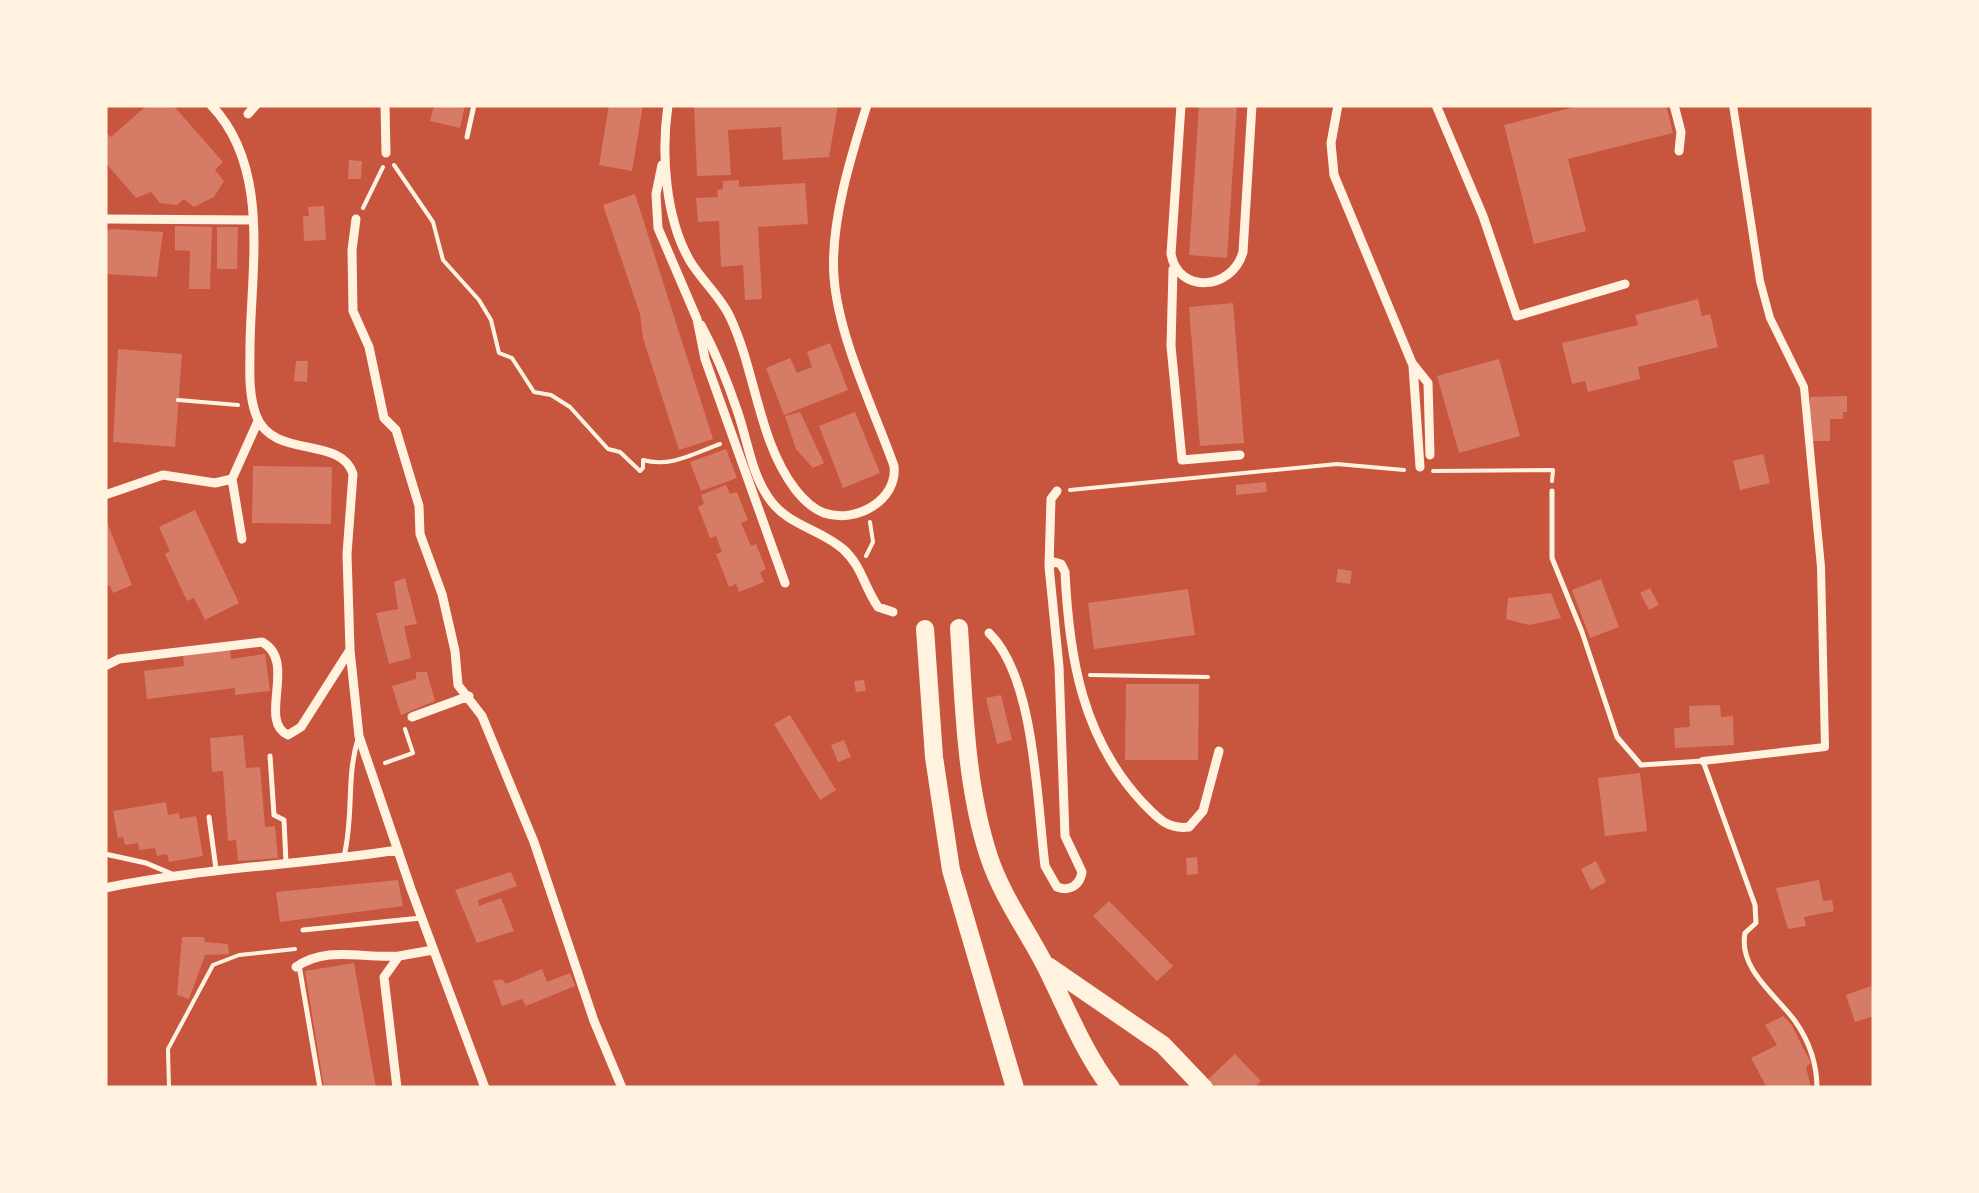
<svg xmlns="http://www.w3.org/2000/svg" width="1979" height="1193" font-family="'Noto Sans',sans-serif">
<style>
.building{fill:#d67c66}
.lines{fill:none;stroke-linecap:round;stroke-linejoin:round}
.path{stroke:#fff3e0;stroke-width:4}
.service{stroke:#fff3e0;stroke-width:5}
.pedestrian{stroke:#fff3e0;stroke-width:8}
.minor{stroke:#fff3e0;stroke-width:9}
.motorway{stroke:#fff3e0;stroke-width:18}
</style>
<rect width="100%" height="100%" fill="#c8553d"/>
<path class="building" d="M147 105H173L223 162 215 170 224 181 214 197 194 207 184 199 177 205 160 203 151 192 136 198 105 162V132L111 137Z
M434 105H465L460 128 430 121Z
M609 105H643L632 171 599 165Z
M694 105H838L829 157 783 160 781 127 728 130 731 175 697 176Z
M1199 105H1237L1227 258 1189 255Z
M1582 105H1666L1673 133 1568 159 1586 231 1534 244 1504 125Z
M349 160 362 161 361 179H348Z
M739 180V187L805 183 808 224 758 227 762 299 745 300 743 265 721 267 719 221 698 222 696 198 718 197 717 190 723 189V181Z
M635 194 713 439 679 450 643 338 640 314 603 205Z
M324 206 326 240 304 241 303 216H309L308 207Z
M175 226 212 227 210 289H189L190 251 175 250Z
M217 227H238L237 269H217Z
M112 229 163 232 157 277 105 274V231Z
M1698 299 1702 316 1710 314 1718 347 1638 367 1640 379 1588 392 1585 381 1572 384 1562 343 1638 325 1635 315Z
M1233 303 1244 443 1200 446 1189 307Z
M830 343 848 390 784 415 766 368 790 358 797 373 812 367 807 352Z
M118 349 182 354 175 447 113 442Z
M1499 359 1520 436 1459 453 1437 376Z
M296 361H308L307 382 294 381Z
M1847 396V412H1843V419H1830V441H1810V397Z
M800 412 824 463 813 468 796 449 785 416Z
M855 412 880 473 843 488 819 426Z
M726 449 737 478 701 491 690 462Z
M1763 454 1770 483 1740 490 1733 461Z
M253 466 332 467 331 524 252 523Z
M1266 482 1267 492 1236 495V485Z
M726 485 730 494 737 492 748 520 741 523 751 546 756 544 766 569 760 572 764 582 739 592 736 584 729 587 716 554 722 552 716 536 710 538 698 507 704 504 701 495Z
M195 510 239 603 205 620 194 598 187 601 165 554 170 551 159 527Z
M105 517 132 585 113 593 110 585 105 587Z
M1338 569 1352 571 1350 584 1336 582Z
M405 578 417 624 404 626 411 658 389 664 376 613 398 609 394 582Z
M1601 579 1619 627 1590 638 1572 590Z
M1650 588 1659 605 1649 610 1640 593Z
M1188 589 1195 635 1094 649 1088 603Z
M1551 593 1561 618 1529 625 1506 619 1508 598Z
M230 650 231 659 265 654 270 691 235 695V688L147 699 144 671 184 666 183 656Z
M416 672H427L435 701 401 715 392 686 416 679Z
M864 680 866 691 856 692 854 681Z
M1126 684H1199L1198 760H1125Z
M1001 695 1012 740 997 744 986 698Z
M1720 705 1721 717 1733 716 1734 745 1675 748 1674 728 1690 727 1689 706Z
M790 715 836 790 820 800 774 724Z
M243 735 246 768 260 767 265 827 275 826 278 858 238 861 236 840 228 841 223 771 212 772 210 738Z
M844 740 851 757 838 762 831 745Z
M1640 773 1647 831 1605 836 1598 778Z
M166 802 168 815 179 813 180 819 196 816 203 856 169 862 167 854 157 856 155 848 139 850 138 843 125 845 123 837 118 838 113 811Z
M1197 857 1198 874 1187 875 1186 858Z
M1596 861 1606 882 1591 890 1581 869Z
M511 872 517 886 478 900 479 906 501 898 514 931 477 943 455 890Z
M398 880 403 906 280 922 276 892Z
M1819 880 1823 901 1832 900 1834 911 1804 917 1806 926 1788 929 1776 888Z
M1109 901 1173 966 1157 981 1093 916Z
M182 937H204L205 942 228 944 229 954 205 955 189 999 177 995Z
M354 963 376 1088H324L305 971Z
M542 969 547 982 570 973 575 986 526 1006 522 999 502 1006 493 981 502 979 506 984Z
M1871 986 1874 1016 1855 1022 1846 995Z
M1783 1016 1791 1024 1811 1063 1806 1067 1811 1088H1767L1751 1058 1777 1045 1765 1025Z
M1235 1054 1261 1081 1254 1088H1199Z"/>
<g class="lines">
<path class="path" d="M394 165 433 222 443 260 479 300 491 320 499 353 512 358 534 392 551 395 570 407 608 449 620 452 640 471 643 468V460C670 468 695 453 720 444
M363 208 383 167
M178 400 238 405
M1433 471 1553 470 1552 481
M1070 490 1337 464 1404 470
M866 556 873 542 870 522
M1090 675 1208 677
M385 763 413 753 405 729
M169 1088 168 1049 213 965 239 955 295 949"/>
<path class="service" d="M467 137 474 105
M1552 491V558L1582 632 1617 737 1641 765 1703 761 1755 905 1756 923 1745 933C1738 969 1777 996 1795 1021 1809 1041 1817 1064 1817 1088
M270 756 274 815 284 820 286 863
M209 817 216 869
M105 854 146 863 172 874
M344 856C354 817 346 777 358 739
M303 930 421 918
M299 965 320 1088"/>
<path class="pedestrian" d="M1703 761 1825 747 1821 567 1804 387 1770 318 1760 281 1733 105"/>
<path class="minor" d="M211 105C271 167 251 268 250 346 250 369 248 393 256 415 272 460 341 435 353 474L347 554 350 650 359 736 411 889 485 1088
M385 105 386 153
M668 105C661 153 665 218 690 261 702 281 721 297 730 317 756 372 758 440 795 489 802 498 813 509 824 513 856 524 898 500 894 466 874 410 838 336 834 277 830 223 851 156 867 105
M1181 105 1171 254C1178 294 1232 291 1243 252L1252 105
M1338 105 1331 143 1334 175 1412 363 1428 383 1430 455
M1436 105 1483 216 1517 316 1625 284
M1674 105 1681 132 1679 151
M248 114 256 105
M662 165 656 194 658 228 697 319 705 359 785 583
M105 219 253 220
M356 219 352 250 353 311 369 347 384 418 396 430 419 506 420 534 442 594 455 651 458 685 482 716 534 842 594 1021 622 1088
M1173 269 1171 346 1182 460 1240 455
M701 325C716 353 727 380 737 410 747 438 751 472 768 497 787 526 819 528 843 549 862 566 864 587 878 607L893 612
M1413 366 1420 467
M232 479 242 539
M105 495 163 475 215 483 232 479 258 421
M1049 566 1051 499 1057 491
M989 633C1035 677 1037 803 1045 866L1057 887C1070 892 1080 885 1082 872L1065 836 1059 667 1049 566 1054 562 1061 564 1065 572C1069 657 1082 738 1143 803 1157 817 1167 830 1189 827L1203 811 1219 751
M105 666 119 659 262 642C298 661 257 721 288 735L301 727 350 650
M412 717 469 696
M105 888C201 868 300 865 398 850
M296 967C327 945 363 959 399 956
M397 1088 384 977 399 956 433 950"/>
<path class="motorway" d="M959 628C964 704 965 784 989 857 1003 899 1030 934 1049 973 1068 1012 1085 1054 1111 1088
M925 629 934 757 951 870 1015 1088
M1048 966 1163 1045 1204 1088"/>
</g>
<rect width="1979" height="1193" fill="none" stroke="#fff3e0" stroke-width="215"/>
</svg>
